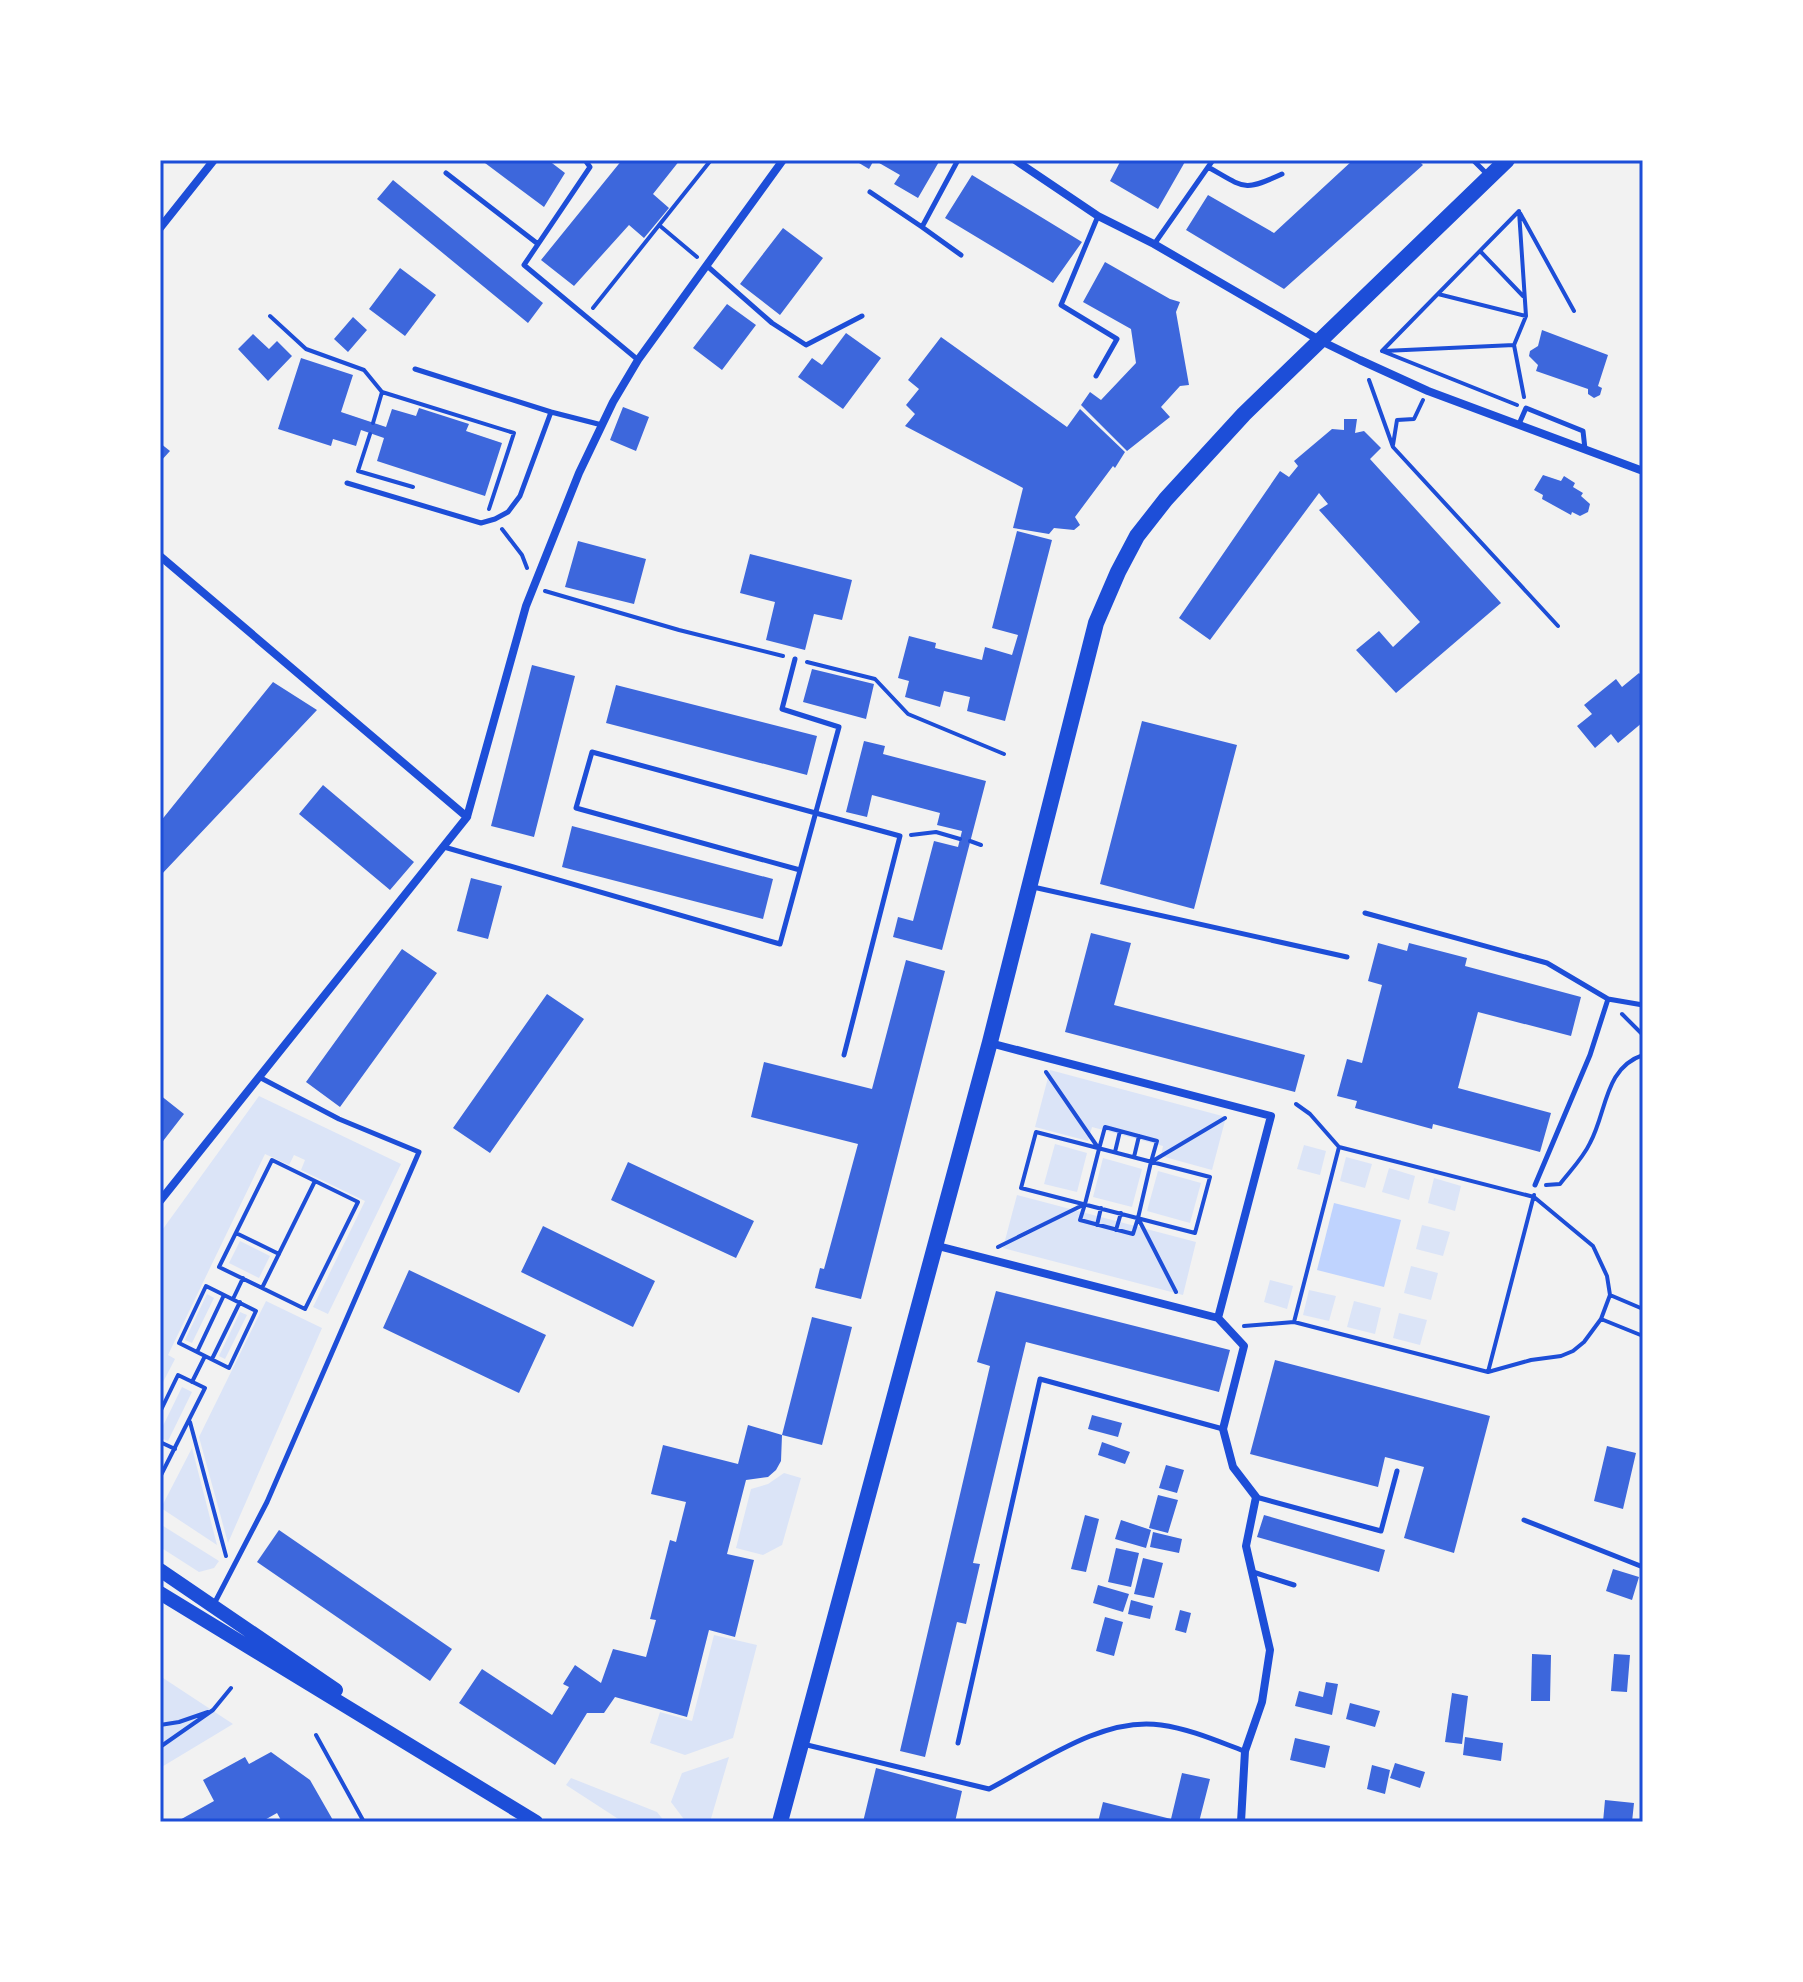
<svg xmlns="http://www.w3.org/2000/svg" width="1803" height="1982" font-family="'Source Serif 4',serif">
<style>
.green{fill:#dbe4f7}
.water{fill:#bfd3fe}
.building{fill:#3d67dc}
.lines{fill:none;stroke-linecap:round;stroke-linejoin:round}
.path{stroke:#1d4ed8;stroke-width:4}
.service{stroke:#1d4ed8;stroke-width:5}
.minor{stroke:#1d4ed8;stroke-width:8}
.secondary{stroke:#1d4ed8;stroke-width:14}
.trunk{stroke:#1d4ed8;stroke-width:16}
.neatline{fill:none;stroke:#1d4ed8;stroke-width:3}
</style>
<rect width="100%" height="100%" fill="#f2f2f2"/>
<path class="green" d="M1050 1070 1226 1117 1212 1170 1161 1156 1163 1146 1092 1127 1088 1141 1035 1127Z
M259 1096 401 1164 328 1314 313 1307 365 1201 301 1170 305 1160 294 1155 289 1165 265 1154 168 1355 175 1359 160 1388V1233Z
M1055 1144 1087 1153 1077 1192 1044 1184Z
M1304 1145 1326 1151 1320 1175 1297 1169Z
M1346 1157 1372 1164 1365 1188 1340 1181Z
M1103 1158 1142 1169 1132 1207 1093 1197Z
M1389 1168 1415 1176 1409 1200 1382 1192Z
M1158 1171 1201 1183 1190 1223 1147 1211Z
M1434 1178 1461 1186 1455 1211 1428 1203Z
M1017 1195 1196 1242 1183 1295 1003 1248Z
M1422 1225 1450 1232 1443 1256 1416 1249Z
M240 1241 270 1256 259 1278 229 1263Z
M1411 1266 1438 1273 1431 1300 1404 1293Z
M1270 1280 1293 1286 1287 1309 1264 1302Z
M1309 1290 1336 1296 1329 1321 1303 1315Z
M207 1294 214 1298 192 1343 185 1340Z
M266 1301 322 1328 228 1543 199 1437Z
M1354 1301 1381 1308 1375 1334 1347 1327Z
M240 1312 247 1315 225 1359 219 1356Z
M1399 1313 1427 1320 1420 1345 1393 1338Z
M182 1387 192 1392 168 1441 160 1438V1432Z
M192 1448 217 1545 161 1508Z
M784 1473 801 1478 782 1545 763 1555 736 1548 751 1489 768 1484Z
M160 1524 219 1561 214 1568 199 1572 160 1547Z
M714 1635 757 1645 733 1738 685 1755 650 1743 660 1712 692 1721Z
M160 1676 233 1724 160 1768Z
M729 1757 710 1822H686L671 1802 682 1773Z
M571 1778 657 1812 665 1822H623L566 1785Z"/>
<path class="water" d="M1334 1203 1401 1220 1384 1287 1317 1270Z"/>
<path class="building" d="M481 160H548L565 173 544 207Z
M622 160H680L653 194 669 208 644 238 629 225 574 286 541 260Z
M854 160H874L869 169Z
M874 160H940L918 198 894 184 900 175Z
M1121 160H1186L1158 209 1110 181Z
M1353 160H1418L1423 165 1284 289 1186 230 1208 195 1274 233Z
M972 175 1082 242 1053 283 945 218Z
M393 180 543 303 528 323 377 199Z
M783 228 823 258 780 315 740 284Z
M1105 262 1170 299 1180 302 1176 312 1189 385 1180 386 1161 407 1170 417 1127 451 1081 405 1090 392 1101 400 1136 363 1131 329 1083 302Z
M400 268 436 295 405 336 369 309Z
M727 304 756 325 722 370 693 348Z
M353 317 367 330 348 352 334 339Z
M1542 330 1608 355 1598 386 1602 388 1600 395 1594 398 1588 394V389L1536 371 1538 365 1529 356 1530 351 1538 346Z
M846 333 881 358 843 409 798 377 812 358 822 365Z
M253 334 269 349 277 341 292 356 268 381 238 349Z
M941 337 1067 427 1080 409 1125 452 1115 468 1113 466 1075 517 1080 525 1074 530 1054 528 1049 534 1013 528 1023 488 905 426 915 414 906 405 919 389 908 380Z
M301 358 353 375 341 412 386 427 392 409 416 416 419 408 469 424 466 431 502 443 485 496 377 461 384 438 361 430 356 446 333 439 331 446 278 429Z
M623 407 649 417 636 451 610 440Z
M1344 419H1357L1355 433 1364 431 1381 448 1370 459 1501 603 1396 693 1356 650 1379 631 1393 647 1420 622 1319 510 1328 504 1319 493 1210 640 1179 618 1280 471 1289 477 1298 466 1294 461 1332 429 1344 430Z
M160 443 170 451 160 462Z
M1543 475 1561 481 1564 476 1575 483 1573 487 1583 493 1581 496 1590 504 1588 512 1580 516 1572 512 1571 515 1542 499 1543 495 1534 490Z
M1017 531 1052 540 1005 721 967 711 970 697 944 691 940 707 905 697 909 681 898 678 909 636 936 643 935 648 982 660 985 647 1012 655 1018 635 992 628Z
M578 541 646 559 634 604 565 587Z
M750 554 852 580 842 620 814 614 805 650 766 640 775 602 740 593Z
M532 665 575 676 534 837 491 826Z
M812 669 874 684 866 719 803 702Z
M1639 673 1643 677V722L1618 743 1611 734 1595 748 1577 726 1592 714 1584 705 1616 679 1622 687Z
M273 682 317 710 160 876V822Z
M616 685 817 736 807 775 606 723Z
M1142 721 1237 745 1194 909 1100 884Z
M864 741 885 746 883 754 986 781 942 950 893 937 898 917 913 921 934 841 958 847 962 831 937 825 940 813 872 795 867 817 846 812Z
M323 785 414 862 390 890 299 814Z
M572 826 773 879 763 919 562 867Z
M471 878 502 886 488 939 457 931Z
M1091 933 1131 943 1114 1005 1305 1055 1295 1092 1065 1032Z
M1378 943 1407 951 1409 943 1467 958 1465 966 1581 997 1571 1036 1478 1012 1458 1088 1551 1113 1540 1152 1433 1124 1432 1129 1355 1108 1357 1101 1337 1096 1347 1059 1362 1063 1382 985 1368 981Z
M402 949 437 973 340 1107 306 1082Z
M906 960 945 971 861 1299 815 1288 820 1268 824 1269 858 1144 751 1117 764 1062 872 1089Z
M547 994 584 1019 490 1153 453 1128Z
M160 1095 184 1114 160 1145Z
M628 1162 754 1221 736 1258 611 1200Z
M543 1226 655 1281 633 1327 521 1272Z
M409 1270 546 1335 519 1393 383 1328Z
M996 1291 1230 1350 1219 1392 1026 1342 973 1563 980 1564 966 1624 957 1622 925 1757 900 1751 990 1366 977 1362Z
M812 1317 852 1327 822 1445 782 1435Z
M1275 1360 1490 1416 1454 1553 1404 1538 1424 1467 1385 1457 1378 1487 1250 1454Z
M1092 1415 1122 1423 1118 1437 1088 1429Z
M748 1425 782 1435 781 1461 776 1470 768 1477 746 1480 727 1554 754 1560 735 1637 709 1630 687 1717 615 1697 604 1713H587L555 1765 459 1703 482 1669 552 1715 569 1687 563 1684 575 1665 601 1683 613 1649 646 1657 656 1620 650 1619 670 1540 676 1542 686 1502 651 1494 663 1445 738 1464Z
M1102 1442 1130 1452 1125 1464 1098 1455Z
M1607 1446 1636 1453 1623 1509 1594 1501Z
M1166 1465 1184 1470 1177 1493 1159 1488Z
M1158 1495 1178 1500 1168 1533 1149 1528Z
M1085 1515 1099 1519 1086 1572 1071 1569Z
M1264 1515 1385 1550 1379 1572 1257 1537Z
M1121 1520 1151 1530 1146 1548 1115 1539Z
M279 1530 452 1649 430 1681 257 1562Z
M1153 1532 1182 1539 1179 1553 1150 1547Z
M1116 1548 1139 1553 1131 1587 1108 1582Z
M1143 1558 1163 1563 1154 1598 1134 1594Z
M1613 1569 1639 1577 1632 1600 1606 1591Z
M1098 1585 1129 1594 1123 1612 1093 1603Z
M1131 1600 1153 1606 1150 1619 1128 1614Z
M1180 1610 1191 1613 1186 1633 1175 1630Z
M1105 1617 1123 1622 1114 1656 1096 1651Z
M1532 1654 1551 1655 1550 1701H1531Z
M1614 1654 1630 1655 1627 1692 1611 1691Z
M1326 1682 1338 1684 1332 1715 1295 1706 1299 1691 1323 1697Z
M1452 1693 1468 1696 1462 1744 1445 1742Z
M1350 1703 1380 1711 1375 1727 1346 1719Z
M1465 1737 1503 1743 1501 1761 1463 1755Z
M1295 1738 1330 1746 1325 1768 1290 1760Z
M271 1752 310 1780 334 1822H282L277 1813 261 1822H176L214 1801 203 1780 245 1757 249 1764Z
M1395 1763 1425 1772 1420 1788 1390 1778Z
M1372 1765 1390 1770 1385 1794 1367 1789Z
M876 1768 962 1791 955 1822H863Z
M1182 1773 1210 1779 1199 1822H1098L1103 1802 1171 1819Z
M1605 1800 1634 1803 1632 1822H1603Z"/>
<g class="lines">
<path class="path" d="M1519 211 1526 316 1514 345 1524 397
M1520 213 1574 311
M659 225 697 257
M1480 251 1523 296
M1438 294 1526 316
M593 308 711 160
M270 316 306 349 364 370 382 392 373 423
M1382 351 1519 211
M1382 351 1517 405
M1384 351 1514 345
M1369 380 1393 447 1558 626
M382 392 514 433 489 509
M370 434 358 471 413 487
M1393 445 1397 420 1414 419 1423 400
M502 529 522 555 527 568
M545 591 679 630 783 656
M807 662 875 679 908 714 1004 754
M911 835 936 832 960 839
M970 841 981 845
M1622 1014 1643 1035
M1296 1104 1310 1114 1339 1147 1534 1197 1593 1246 1607 1276 1610 1295
M1036 1132 1210 1177 1195 1233 1021 1188Z
M1099 1149 1105 1127 1157 1141 1151 1162
M1115 1152 1120 1131
M1134 1157 1139 1136
M272 1160 358 1202 305 1309 219 1267Z
M1546 1185 1560 1184C1570 1171 1583 1158 1590 1143 1607 1112 1604 1068 1643 1055
M1085 1204 1080 1220 1133 1234 1138 1218
M1097 1225 1101 1208
M1116 1230 1121 1213
M236 1233 279 1254
M998 1247 1085 1204 1099 1149 1046 1072
M206 1286 256 1311 229 1368 179 1343Z
M262 1288 315 1181
M1176 1292 1138 1218 1151 1162 1225 1118
M233 1299 243 1278
M1643 1309 1610 1295 1601 1319 1643 1336
M1294 1322 1339 1147
M1244 1326 1294 1322 1488 1372 1531 1360 1561 1356 1573 1351 1584 1342 1601 1319
M197 1352 224 1295
M212 1359 240 1302
M1488 1372 1534 1195
M192 1382 205 1356
M160 1412 178 1375 205 1388 160 1477
M190 1422 226 1556
M160 1442 175 1449
M160 1725 179 1722 208 1712
M316 1735 364 1822
M160 1747 213 1710 231 1688"/>
<path class="service" d="M585 160 590 167 524 265 637 359
M958 160 922 227 961 255
M1473 160 1486 173
M1208 167C1245 188 1243 192 1282 174
M446 173 538 244
M870 192 922 227
M1155 243 1213 160
M706 265 772 323 806 345 862 316
M1096 376 1117 339 1061 305 1098 216
M551 412 602 425
M1519 424 1526 408 1583 431 1585 449
M347 483 481 523 495 519 508 512 520 496 551 412 415 369
M444 847 780 944 839 727 782 709 795 659
M800 870 576 808 592 752 900 836 844 1055
M1033 887 1347 957
M1365 913 1547 963 1608 999 1590 1055 1535 1185
M1608 999 1643 1005
M1256 1497 1381 1531 1397 1471
M1524 1520 1643 1567
M1253 1572 1294 1585
M214 1604 267 1502 419 1152 339 1119 259 1077
M958 1743 1040 1379 1223 1429
M803 1744 989 1789C1039 1763 1103 1716 1161 1725 1190 1729 1217 1741 1244 1751"/>
<path class="minor" d="M1015 160 1098 216 1154 244 1321 341 1360 360 1428 391 1643 471
M160 228 214 160
M160 556 467 817
M160 1201 467 817 526 606 579 473 613 402 638 360 783 160
M934 1245 1218 1318 1271 1116 990 1043
M1218 1318 1244 1346 1223 1429 1233 1467 1256 1497 1246 1546 1270 1650 1262 1702 1245 1751 1241 1822"/>
<path class="secondary" d="M160 1570 336 1690
M160 1593 536 1822"/>
<path class="trunk" d="M780 1822 990 1042 1096 623 1118 572 1137 536 1166 499 1244 414 1507 160"/>
</g>
<rect width="1803" height="1982" fill="none" stroke="#ffffff" stroke-width="324"/>
<rect x="162" y="162" width="1479" height="1658" class="neatline"/>
</svg>
